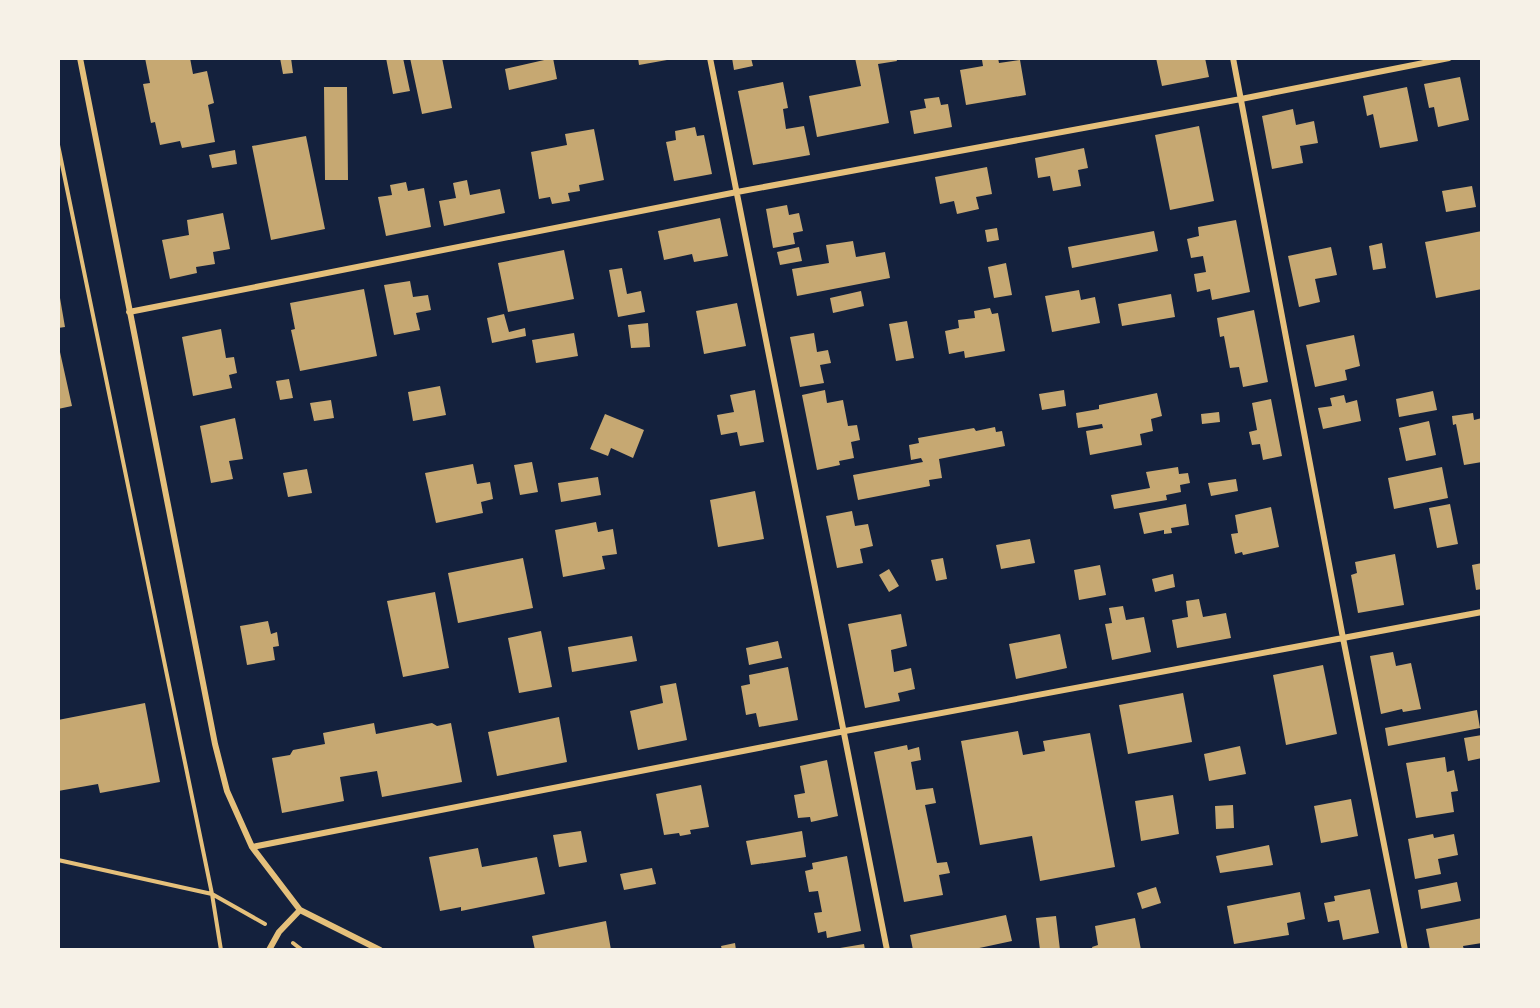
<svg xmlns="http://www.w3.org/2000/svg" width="1540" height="1008" font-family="Roboto,sans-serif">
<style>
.building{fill:#c6a872}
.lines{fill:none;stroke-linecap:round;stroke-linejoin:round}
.path{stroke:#e5c07b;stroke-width:4}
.minor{stroke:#e5c07b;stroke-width:6}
</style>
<rect width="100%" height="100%" fill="#14213d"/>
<path class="building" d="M145 58H190L193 74 207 71 214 103 208 105 215 142 182 148 180 141 160 145 155 122 151 123 143 84 150 83Z
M280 58H291L293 73 283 74Z
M386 58H403L410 91 393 94Z
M410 58H442L452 108 422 114Z
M553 58 557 79 509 90 505 69Z
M638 58H667V60L639 65Z
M732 58H751L753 66 734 70Z
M855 58H896L897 61 878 64 889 123 817 137 809 96 861 86Z
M998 58 999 63 1020 60 1026 95 966 105 960 70 983 66 982 60Z
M1156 58H1205L1209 77 1162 86Z
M1460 77 1469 120 1438 127 1434 107 1429 108 1424 84Z
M783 82 788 108 783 109 786 129 804 126 810 155 753 165 738 91Z
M324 87H347L348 180H325Z
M1407 87 1418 141 1380 148 1373 114 1367 116 1363 96Z
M939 97 941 105 948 104 952 127 914 134 910 111 926 108 924 99Z
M1293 109 1296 125 1314 121 1318 143 1300 146 1303 163 1272 169 1262 116Z
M1199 126 1214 201 1170 210 1155 135Z
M695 127 697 136 704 135 712 174 674 181 666 142 676 140 675 131Z
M594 129 604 180 579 185 580 191 568 193 570 201 552 204 550 197 539 199 531 152 567 145 565 134Z
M306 136 325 229 271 240 252 146Z
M1084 148 1088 168 1078 170 1081 186 1053 191 1050 176 1038 178 1035 158Z
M235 150 237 164 212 168 209 155Z
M987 167 992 194 976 197 979 209 957 214 954 201 940 204 935 177Z
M467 180 470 195 500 189 505 213 444 226 439 201 456 198 453 183Z
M406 182 408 191 424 188 431 227 386 236 378 197 392 195 390 185Z
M1472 186 1476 207 1446 212 1442 191Z
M787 205 789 215 799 213 803 231 793 233 795 244 773 248 766 209Z
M223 213 230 249 213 252 215 264 196 267 197 273 170 279 162 240 189 235 187 220Z
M720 218 728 256 694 262 692 254 664 260 658 231Z
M1236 220 1250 292 1212 300 1210 289 1197 292 1194 274 1206 272 1203 256 1191 258 1187 239 1199 236 1198 227Z
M997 228 999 240 987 242 985 230Z
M1154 231 1158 251 1072 268 1068 247Z
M1482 231V289L1436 298 1425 242Z
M853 241 856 257 885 252 890 278 797 296 792 269 829 263 826 245Z
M1382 243 1386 268 1373 270 1369 246Z
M799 247 802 261 780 265 777 252Z
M1331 247 1337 275 1315 279 1320 302 1299 307 1288 256Z
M564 250 574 299 508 312 498 263Z
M1006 263 1012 295 994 298 988 267Z
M622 268 627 294 641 291 645 312 618 317 609 270Z
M410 281 413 297 428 295 431 310 416 313 420 330 394 335 384 285Z
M364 289 377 356 300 371 291 330 295 329 290 303Z
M1079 290 1081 300 1095 297 1100 323 1052 332 1045 296Z
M861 291 864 306 833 313 830 298Z
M1171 294 1175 317 1122 326 1118 304Z
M60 298 65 327 58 328V299Z
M737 303 746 346 704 354 696 311Z
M990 308 992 314 998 313 1005 351 965 358 964 351 949 354 945 331 959 328 958 320 975 318 974 311Z
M1254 310 1268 382 1243 387 1239 367 1230 368 1224 336 1220 337 1217 318Z
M504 314 509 332 525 328 526 336 492 343 487 318Z
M907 321 914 358 896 361 889 324Z
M648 323 650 347 631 348 628 325Z
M221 329 226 358 234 357 237 373 229 375 232 388 193 396 182 337Z
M574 333 578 356 536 363 532 340Z
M814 333 817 352 828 350 831 363 820 365 824 383 800 387 790 337Z
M1354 335 1360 366 1345 370 1347 380 1315 387 1306 345Z
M58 343 72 406 58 409Z
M289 379 293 398 280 400 276 381Z
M440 386 446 415 413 421 408 392Z
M755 390 764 442 740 446 737 432 721 435 717 415 734 412 730 395Z
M825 390 827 403 843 400 848 426 857 425 860 440 851 442 854 458 839 461 840 465 817 470 802 395Z
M1064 390 1066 406 1042 410 1039 394Z
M1433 391 1437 410 1399 417 1396 399Z
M1157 393 1162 416 1151 419 1153 431 1140 434 1142 445 1090 455 1086 431 1103 428 1102 424 1078 428 1076 413 1099 409V405Z
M1344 395 1346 403 1357 400 1361 421 1323 429 1318 408 1332 406 1330 398Z
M1271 399 1282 456 1263 460 1260 444 1252 445 1249 432 1257 430 1252 403Z
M331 400 334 418 314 421 310 403Z
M1219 412 1220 422 1202 424 1201 414Z
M1473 413 1474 420 1482 418V462L1464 465 1456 424 1453 425 1452 416Z
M605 414 644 430 633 458 611 448 608 456 590 449Z
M235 418 243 459 229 461 233 479 211 483 200 426Z
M1429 421 1436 455 1406 461 1399 428Z
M995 427 996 432 1002 431 1005 446 939 459 942 478 929 480 930 486 858 500 853 475 923 462 921 458 911 460 909 445 919 443 918 438 974 428 976 431Z
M532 462 538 492 520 495 514 465Z
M473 464 477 484 490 482 493 499 481 502 483 513 436 523 425 473Z
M1178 467 1179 474 1188 473 1190 483 1180 485 1181 492 1166 495 1167 500 1114 509 1111 495 1150 488 1146 472Z
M1442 467 1448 498 1394 509 1388 478Z
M307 469 312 493 288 497 283 473Z
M598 477 601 495 561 502 558 483Z
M1236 479 1238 491 1211 496 1208 483Z
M755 491 764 539 718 547 710 500Z
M1186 504 1189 525 1171 528 1172 533 1164 534V530L1144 534 1139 513Z
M1450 504 1458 544 1437 548 1429 508Z
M1271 507 1279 547 1243 555 1242 552 1235 554 1231 534 1238 533 1235 515Z
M852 511 855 526 868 524 873 546 860 549 863 563 837 568 826 516Z
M596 522 598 532 613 529 617 554 602 556 605 569 563 577 555 530Z
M1030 539 1035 563 1001 569 996 545Z
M1395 554 1404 605 1358 613 1351 575 1357 573 1355 562Z
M523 558 533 608 458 623 448 573Z
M943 558 947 579 936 581 931 560Z
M1482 563V589L1476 590 1472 565Z
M1100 565 1106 595 1079 600 1074 570Z
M889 569 899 586 889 592 879 575Z
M1173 574 1175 587 1155 592 1152 579Z
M435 592 449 668 403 677 387 601Z
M1199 599 1203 617 1226 613 1231 638 1177 648 1172 620 1188 617 1186 601Z
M1123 606 1126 620 1144 617 1151 652 1112 660 1105 624 1112 623 1109 608Z
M901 614 907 646 891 650 894 672 911 668 915 689 898 693 900 701 865 708 848 624Z
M268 621 271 634 277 632 279 646 273 647 275 660 247 665 240 626Z
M541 631 552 687 519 693 508 638Z
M1060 634 1067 668 1016 679 1009 644Z
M632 636 637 661 572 672 568 647Z
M778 641 782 658 749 665 746 648Z
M1393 652 1396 666 1411 663 1421 709 1403 712 1402 709 1381 714 1370 656Z
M1323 665 1337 734 1286 745 1273 675Z
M788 667 798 720 759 727 756 713 746 715 741 686 750 684 749 675Z
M676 683 687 740 638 750 630 711 663 703 660 686Z
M1183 693 1192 742 1128 754 1119 705Z
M145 703 160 782 100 793 98 784 58 791V720Z
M1477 710 1480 728 1388 746 1385 728Z
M559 717 567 762 497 776 488 732Z
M374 723 376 734 432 723 437 726 451 723 462 782 382 797 377 771 340 777 344 801 282 813 272 758 290 755 293 750 325 744 323 733Z
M1018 731 1023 755 1045 751 1043 741 1090 733 1115 867 1040 881 1032 836 980 845 961 741Z
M1482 735V758L1468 761 1464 738Z
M907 745 908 750 919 747 921 760 911 762 916 790 933 788 936 803 925 805 937 863 947 862 950 873 939 875 943 895 904 902 874 752Z
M1240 746 1246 774 1209 781 1204 754Z
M1445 757 1447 772 1454 770 1458 791 1451 792 1454 812 1416 818 1406 763Z
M827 760 838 816 811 822 810 817 798 818 794 795 805 793 800 766Z
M701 785 709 827 690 830 691 834 680 836 679 833 664 835 656 794Z
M1173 795 1179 834 1141 841 1135 801Z
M1351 799 1358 836 1321 843 1314 806Z
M1233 805 1234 828 1216 829 1215 806Z
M581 831 587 862 559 867 553 835Z
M802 831 806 857 751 865 746 841Z
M1433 834 1434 838 1454 834 1458 855 1438 859 1441 874 1415 879 1408 839Z
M1269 845 1273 865 1220 873 1216 856Z
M478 848 482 867 537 857 545 894 461 911V907L440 911 429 857Z
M847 856 861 931 827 938 826 931 818 933 814 913 822 912 818 891 809 892 805 871 813 869 812 863Z
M652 868 656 884 624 890 620 874Z
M1457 882 1461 901 1421 909 1418 890Z
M1156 887 1161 903 1142 909 1137 893Z
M1370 889 1379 933 1343 940 1339 920 1328 922 1324 903 1335 901 1334 896Z
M1300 892 1305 919 1287 923 1289 935 1234 944 1227 906Z
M1006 915 1012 941 970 950H913L910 935Z
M1056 916 1060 950H1040L1036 918Z
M1135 918 1141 950H1093L1092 947 1098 945 1095 926Z
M1482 918V943L1463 946 1464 950H1430L1426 929Z
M606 921 611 950H535L532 936Z
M735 943 736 950H722L721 946Z
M864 944 865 950H840V948Z"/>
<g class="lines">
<path class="path" d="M58 145 212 894 221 950
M58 860 212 894 265 924
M293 943 302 950"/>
<path class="minor" d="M80 58 215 744 227 791 252 847 300 910 279 932 269 950
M710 58 887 950
M1233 58 1343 638 1405 950
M129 312 737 192 1241 99 1449 58
M252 847 845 731 1482 612
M300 910 380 950"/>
</g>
<rect width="1540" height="1008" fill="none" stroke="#f6f1e7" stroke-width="120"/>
</svg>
